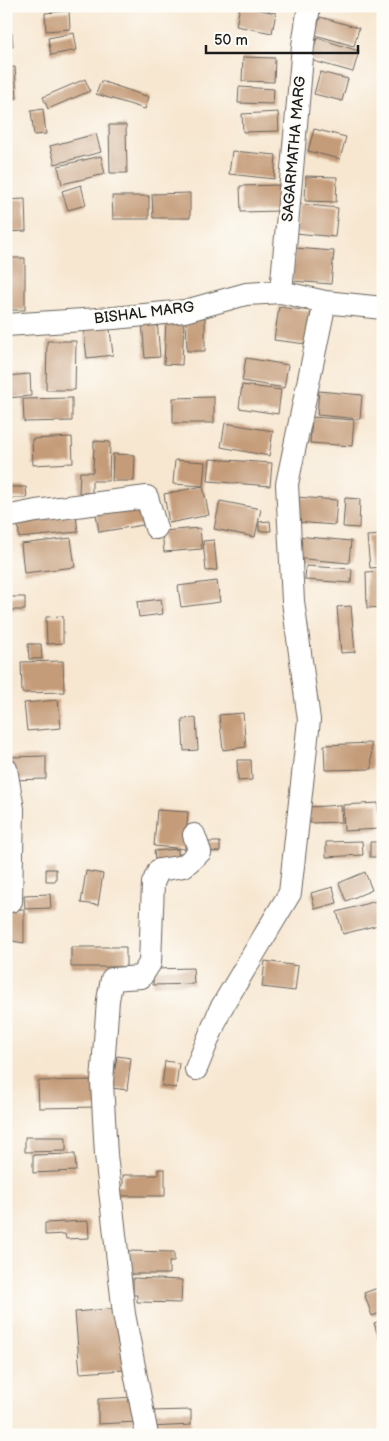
<svg xmlns="http://www.w3.org/2000/svg" width="389" height="1441" font-family="'Balsamiq Sans',sans-serif">
<style>
.building{fill:#c59c79}
.lines{fill:none;stroke-linecap:round;stroke-linejoin:round}
.minor-casing{stroke:#69635b;stroke-width:24}
.minor{stroke:#fff;stroke-width:22}
.labels{text-anchor:middle;dominant-baseline:central;stroke-width:5;stroke-linejoin:round;paint-order:stroke}
.street-label{font-size:15px;fill:#1c1c1c;stroke:#fdfcf7}
</style>
<rect width="100%" height="100%" fill="#fdfcf7"/>
<filter id="ink" filterUnits="userSpaceOnUse"><feTurbulence type="fractalNoise" baseFrequency=".02" numOctaves="2"/><feDisplacementMap in="SourceGraphic" scale="10" xChannelSelector="R" yChannelSelector="G"/><feConvolveMatrix kernelMatrix="1 2 1 2 8 2 1 2 1" color-interpolation-filters="sRGB"/></filter>
<filter id="wash" filterUnits="userSpaceOnUse"><feTurbulence type="fractalNoise" baseFrequency=".0096" numOctaves="4" result="noise"/><feDisplacementMap in="SourceGraphic" scale="20" xChannelSelector="R" yChannelSelector="G"/><feGaussianBlur stdDeviation="1.12" result="paint"/><feColorMatrix in="noise" values="0 0 0 0 0 0 0 0 0 0 0 0 0 0 0 0 0 1.4 0 .05"/><feComposite in="paint" operator="in"/></filter>
<g filter="url(#wash)">
<rect width="100%" height="100%" fill="#f7e7d1"/>
<g id="blocks">
<path class="building" d="M240 6 276 13 272 33 236 26Z
M69 11 70 29 46 31 45 13Z
M320 17 359 28 354 46 315 35Z
M6 33H12L13 47 6 48Z
M74 33 77 50 51 55 48 38Z
M317 38 359 51 353 72 310 60Z
M243 57 275 58 274 82 242 81Z
M15 67 17 98 6 99V68Z
M320 72 348 79 342 101 314 94Z
M85 79 90 91 48 109 43 97Z
M101 81 149 97 145 109 96 94Z
M239 87 274 89 273 104 238 103Z
M43 109 46 134 34 135 31 111Z
M278 112 279 131 243 132 242 114Z
M109 125H126L127 173H110Z
M314 129 346 137 340 159 308 151Z
M96 134 101 152 55 164 50 146Z
M232 151 276 155 274 179 229 174Z
M101 156 105 174 62 184 58 166Z
M306 176 337 177 336 202 305 201Z
M81 185 86 205 68 210 62 191Z
M279 185 280 211 241 212 240 186Z
M190 193V218H153L152 194Z
M112 196H149V219H113Z
M25 199 26 231 6 232V200Z
M299 204 338 208 335 237 296 233Z
M295 248 334 251 331 284 292 281Z
M6 258H25V310H6Z
M279 307 311 311 306 344 274 340Z
M186 316H205V351H187Z
M166 318 184 319 182 365 164 364Z
M157 319 160 357 145 358 142 321Z
M109 321 113 355 87 358 83 325Z
M47 341H76L75 390H46Z
M246 358 288 365 284 388 242 381Z
M30 374 31 396 7 398 6 376Z
M242 385 281 390 278 414 239 408Z
M319 391 362 395 360 419 317 415Z
M214 397V423H173V398Z
M72 398V421L24 422 23 399Z
M312 417 354 420 352 446 310 443Z
M225 423 273 431 269 456 221 447Z
M72 437 73 463 33 465 32 439Z
M94 441 110 442 109 481H92V493H79L80 472H93Z
M113 454 135 455 134 481H112Z
M210 459 272 463 270 486 208 481Z
M175 460 205 462 203 486 173 484Z
M203 486 209 515 169 523 164 494Z
M9 487H26L27 498H9Z
M296 497 337 500 335 525 295 522Z
M345 498 360 499 359 528 343 527Z
M220 501 261 509 255 537 214 529Z
M140 507 143 525 99 532 96 514Z
M76 515 78 532 19 538 18 521Z
M270 521 271 531H259V522Z
M200 528 202 549 164 552 162 531Z
M383 535V567L370 568 367 536Z
M296 536 351 541 349 563 294 558Z
M71 538 75 567 24 573 21 544Z
M214 540 217 570 206 571 203 541Z
M306 566 352 569 351 583 305 580Z
M383 571V607L367 608 366 572Z
M217 581 220 602 181 607 178 586Z
M7 597H25V610H7Z
M161 599 163 614 139 617 137 602Z
M351 606 355 652 341 653 337 607Z
M63 616V643L47 644 46 617Z
M28 644H41L42 659H29Z
M63 661 64 692 22 693 21 662Z
M58 700 61 728 27 731 24 703Z
M243 713 246 747 223 750 219 715Z
M196 718 198 750 184 751 182 719Z
M371 743 372 769 325 770 324 745Z
M46 756V779L10 780V757Z
M237 760H251L252 780 238 781Z
M378 803 379 829 344 831 343 805Z
M341 805 342 822 310 823 309 807Z
M157 810 188 812 185 849 154 846Z
M362 841 363 855 326 857V842Z
M204 842H220V852L203 851Z
M370 842H383V857H370Z
M178 849 179 866 156 868 154 851Z
M46 869H56V881H46Z
M86 871 103 874 98 905 81 903Z
M365 872 372 890 346 901 339 883Z
M333 887 337 903 315 909 311 893Z
M50 894 51 908 25 909 24 895Z
M376 901 382 924 343 934 337 912Z
M24 909V943L6 940V910Z
M71 947H126V967H71Z
M265 961 298 966 295 991 262 987Z
M193 968 194 984 153 985V969Z
M117 1056 131 1058 127 1090 112 1088Z
M165 1061 179 1063 176 1088 162 1086Z
M99 1080 100 1107 39 1108 38 1081Z
M25 1137H66V1151L25 1152Z
M75 1154 76 1171 33 1173V1155Z
M158 1169H165V1196H112V1186H123V1175H158Z
M88 1221 89 1238 66 1239 65 1234 45 1235V1223Z
M126 1251 174 1252V1262H169V1274H126Z
M133 1278 182 1280 181 1303 137 1302V1295H133Z
M383 1286V1312L372 1316 364 1293Z
M119 1308 124 1370 80 1373 75 1312Z
M383 1320V1341L380 1342 374 1323Z
M137 1397 138 1422 98 1424V1399Z
M191 1410V1425L150 1427V1411Z"/>
</g>
</g>
<g filter="url(#ink)">
<use href="#blocks" fill-opacity="0" stroke="#69635b" stroke-width="1"/>
<g class="lines">
<defs>
<path id="minor" d="M281 292 303 46 309 6
M6 325 114 318 185 311 246 294 281 292 325 302 383 308
M6 517 36 511 147 497 156 528
M6 769 13 809 11 901
M196 1069 220 1010 290 893 309 720 293 601 287 484 325 302
M147 1435 124 1314 106 1155 102 1082 108 1000 112 979 141 977 150 963 153 883 159 870 184 866 200 852 194 835"/>
</defs>
<use href="#minor" class="minor-casing"/>
<use href="#minor" class="minor"/>
</g>
</g>
<g class="labels">
<g class="street-label">
<text transform="translate(294 149) rotate(-85)">SAGARMATHA MARG</text>
<text transform="translate(144 313) rotate(-7)">BISHAL MARG</text>
</g>
</g>
<rect width="389" height="1441" fill="none" stroke="#fdfcf7" stroke-width="25"/>
<path d="M206 45v8h152v-8" fill="none" stroke="#1c1c1c" stroke-width="2.5"/>
<text x="214" y="45" font-size="15" fill="#1c1c1c" stroke="#fdfcf7" stroke-width="4" paint-order="stroke">50 m</text>
</svg>
